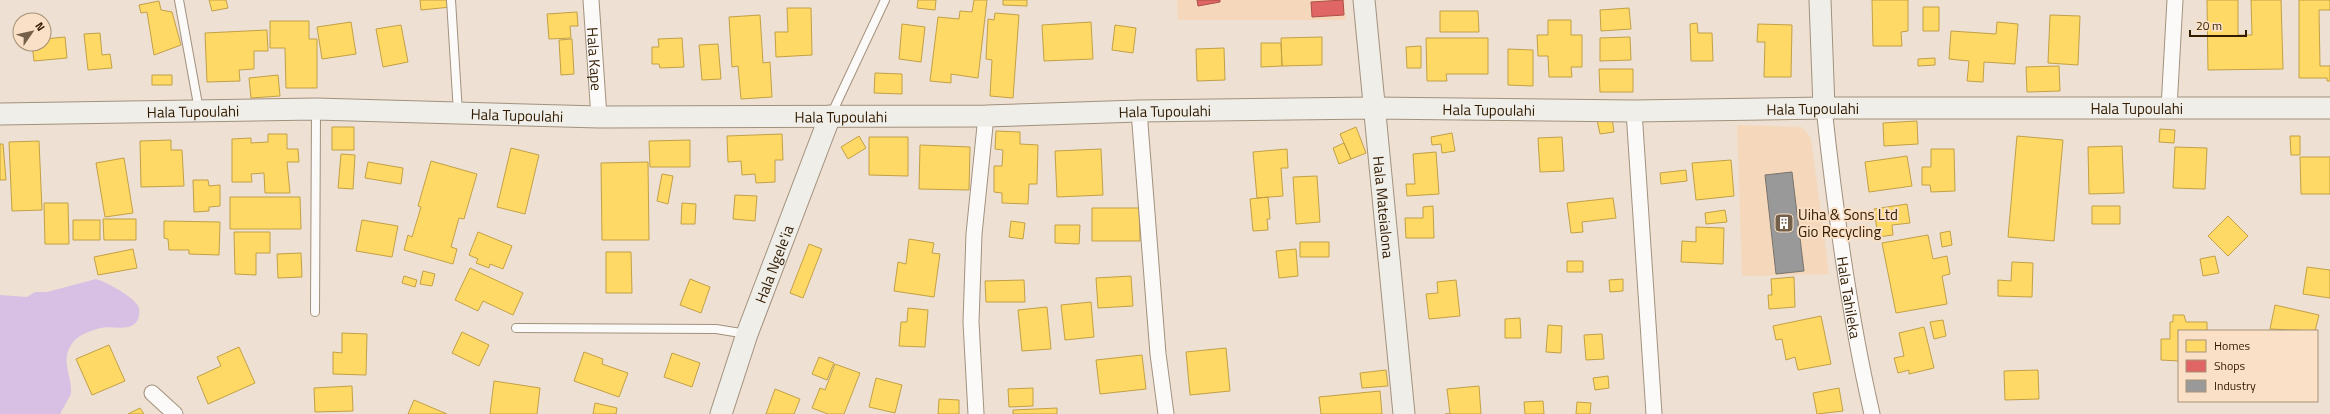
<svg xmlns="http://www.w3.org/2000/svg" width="2330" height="414" font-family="'Titillium Web',sans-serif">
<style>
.built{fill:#f5d8bb}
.water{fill:#d8c0e5}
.homes{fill:#ffd966;stroke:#c2a047}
.shops{fill:#e06666;stroke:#ac5047}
.industry{fill:#999;stroke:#7a736b}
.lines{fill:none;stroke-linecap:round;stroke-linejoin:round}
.lane-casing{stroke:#a2917d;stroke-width:10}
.street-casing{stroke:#a2917d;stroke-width:17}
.secondary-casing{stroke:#a2917d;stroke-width:23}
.lane{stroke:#fcfaf8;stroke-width:8}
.street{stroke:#fcfaf8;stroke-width:15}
.secondary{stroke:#efeee9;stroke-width:21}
.labels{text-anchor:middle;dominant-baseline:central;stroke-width:4;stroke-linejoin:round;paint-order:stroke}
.street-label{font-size:15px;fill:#321b00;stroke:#f9e0c7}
.poi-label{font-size:15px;fill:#321b00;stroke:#f9e0c7;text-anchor:start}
</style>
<rect width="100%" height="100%" fill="#eee0d2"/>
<path class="built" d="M1177 0H1344L1346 20H1178Z
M1737 125 1802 127 1811 138 1829 274 1742 276Z"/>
<path class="water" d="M96 279C106 282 128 294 135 302 139 306 140 310 139 316 135 334 113 325 101 328 93 330 83 333 76 339 57 358 73 375 71 394L60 414H0V295L27 297 35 292H47Z"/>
<path class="homes" d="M209 0H226L228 8 212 11Z
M420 0H450L451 7 421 10Z
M918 0H936L935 10 917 8Z
M974 0H987L978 78 951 74V83L930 81 938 17 959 19 960 11 972 12Z
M1003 0H1027V6L1003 5Z
M1872 0H1908V31L1901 32 1902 46H1873Z
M2207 0H2238V35H2252L2251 0H2281L2283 69 2208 70Z
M2299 0H2330V10H2319L2320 66H2330V81H2327V78H2299Z
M159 1 161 10 172 12 181 45 154 55 147 12 141 13 139 5Z
M1923 7H1939V31H1923Z
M787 8H811L812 55 776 57 775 32H788Z
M1629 8 1631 29 1601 31 1600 10Z
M1440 11H1478L1479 32H1440Z
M577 12 578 26H570L571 38 549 39 547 14Z
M995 13 1019 15 1013 98 990 96 992 60 986 59 988 19 994 20Z
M760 15 763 63 770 62 772 97 741 99 738 66 732 67 729 17Z
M2050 15 2080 16 2078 65 2048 63Z
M1548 20H1571V35H1582V67H1571L1572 77H1549L1548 56H1538L1537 35H1548Z
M270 21H309V39H317V88H286L285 48H270Z
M351 22 356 54 322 59 317 27Z
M1091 22 1093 59 1044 61 1042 25Z
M1997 22 2018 24 2015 64 1984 62 1983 82 1967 81 1969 61 1949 59 1951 31 1996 34Z
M1697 23 1698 33H1712L1713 61H1691L1690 24Z
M902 24 925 27 921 62 899 59Z
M1758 24 1792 25 1791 77H1764L1765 42H1757Z
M401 25 408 62 383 67 376 29Z
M1115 25 1136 28 1133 53 1112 50Z
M267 30 268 51H254V69L239 70 240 81 207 82 205 33Z
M100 33 102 55 110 54 112 68 88 70 84 34Z
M65 37 67 58 34 61 32 44H44V39Z
M1322 37V65L1282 66 1281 38Z
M1630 37 1631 60 1600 61V38Z
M682 38 684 67 660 68 659 64H652V47H659L658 39Z
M1426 38H1488V74H1446L1447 81H1427Z
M572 39 574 74 561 75 559 40Z
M1261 43H1281L1282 66 1261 67Z
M718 44 721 79 702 80 699 45Z
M1421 46V68H1407L1406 47Z
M1224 48 1225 80 1197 81 1196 49Z
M1508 49 1533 50V86L1508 85Z
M1935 58V65L1918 66V59Z
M2059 66 2060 91 2027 92 2026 67Z
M1599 69H1633V92H1600Z
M875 73 902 74V94L874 93Z
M152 75H172V85H152Z
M278 75 280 96 251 98 249 78Z
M1612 118 1614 132 1600 134 1597 120Z
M1917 121 1918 144 1884 146 1883 123Z
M332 127H354V150H332Z
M1356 127 1366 153 1351 159 1340 134Z
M2160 129 2175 130 2174 143 2159 142Z
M996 131 1020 132V144L1038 145 1037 184H1029L1028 204 1002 203V193L994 192V166H1002L1003 150 995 149Z
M1452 133 1455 151 1442 153 1441 144 1432 145 1431 137Z
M268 134H287V149H298L299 162H287L290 193H265L264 173 251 174 252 182H232V139L251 138V143L268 142Z
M782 134 783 160H775V182L756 183 755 174 742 175 741 161 728 162 727 136Z
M859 136 866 148 848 159 841 147Z
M2017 136 2063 140 2054 241 2008 237Z
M2290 136H2300V155H2291Z
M869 137H908V176L869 175Z
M1562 137 1564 171 1540 172 1538 138Z
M171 140V150H182L184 186 141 187 140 141Z
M690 140V167H650L649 141Z
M39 141 42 210 12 211 9 142Z
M1344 143 1351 159 1339 164 1333 148Z
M0 144H3L6 180H0Z
M920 145 970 147 969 190 919 189Z
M2122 146 2124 193 2089 194 2088 147Z
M2175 147 2207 148 2205 189 2173 188Z
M511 148 539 155 525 214 497 207Z
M1101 149 1103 195 1057 197 1055 151Z
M1287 149 1288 168H1281L1283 196 1257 198 1253 152Z
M1931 149H1954L1955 191 1931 192 1930 185H1922V167H1931Z
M1436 152 1439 194 1407 196 1406 184H1415L1413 154Z
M341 154 355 155 353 189 338 188Z
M1907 156 1912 186 1869 192 1865 162Z
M2300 157H2330V194H2301Z
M124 158 133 213 105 217 96 163Z
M1731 160 1734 196 1696 200 1692 163Z
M431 161 477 174 464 219 459 218 451 247 457 249 453 264 404 250 408 235 412 237 421 207 418 206Z
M368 162 403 168 401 184 365 178Z
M648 162 649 240H602L601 163Z
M1686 170 1687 181 1661 184 1660 173Z
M662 174 673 176 668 204 657 201Z
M1317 176 1320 222 1296 224 1293 177Z
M193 180H208L209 186 220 185V206L209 207V211L194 212Z
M735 195 757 196 755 221 733 219Z
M230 197H300L301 229H230Z
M1268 197 1270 219H1267L1268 230 1253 231 1250 199Z
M1613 198 1616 218 1582 222 1583 232 1571 233 1567 203Z
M44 203H68L69 244H45Z
M682 203 696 204 695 224H681Z
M1907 204 1910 223 1892 225 1893 235 1878 237 1874 209Z
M1433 206 1434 238H1406L1405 218H1423V207Z
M2092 206H2120V224H2092Z
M1092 208H1139L1140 241H1092Z
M1725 210 1727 222 1706 224 1705 213Z
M2228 216 2248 236 2228 256 2208 236Z
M103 219H136V240H104Z
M73 220H100V240H73Z
M362 220 398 226 392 257 356 251Z
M164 221 220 222 219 255 189 254V250H169L168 239 164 238Z
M1011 221 1025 223 1023 239 1009 237Z
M1055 225H1080L1079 244 1055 243Z
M1696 227 1724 228 1723 264 1681 262 1682 241 1696 242Z
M1950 231 1952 245 1942 247 1940 233Z
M234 232H270V253H256V275L235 274Z
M478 232 512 246 503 269 490 264 489 268 476 263 478 259 469 255Z
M1928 235 1933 259 1947 256 1950 274 1942 276 1947 304 1896 313 1882 243Z
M909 239 934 243 932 253 940 254 934 297 894 291 898 262 906 264Z
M1300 242H1329V257H1300Z
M809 244 822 249 803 298 790 293Z
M133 249 137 268 98 275 94 257Z
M1296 249 1298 276 1279 278 1276 251Z
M606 252H631L632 293H606Z
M301 253 302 277 278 278 277 254Z
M2215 256 2219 273 2203 276 2200 259Z
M1567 261H1583V272H1567Z
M2012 262 2033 263 2032 297 1998 296V280L2011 281Z
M2307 267 2330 270V298L2303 294Z
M470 268 523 293 513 315 483 301 478 311 455 300Z
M423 271 435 274 432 286 420 284Z
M404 276 417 280 415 287 402 283Z
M1131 276 1133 306 1098 308 1096 278Z
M1794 277 1795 307 1769 309 1768 295H1772L1771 279Z
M690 279 710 287 701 313 680 305Z
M1623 279V291L1610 292 1609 280Z
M1024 280 1025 302H986L985 281Z
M1456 280 1460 316 1429 319 1426 294 1438 293 1437 282Z
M1091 302 1094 337 1065 340 1061 305Z
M2275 305 2319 315 2315 331 2270 329Z
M1047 307 1051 349 1022 351 1018 310Z
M908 308 928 310 925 347 899 346 901 322H907Z
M2173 315H2184L2186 322H2207V331H2179V361L2161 360V339H2170V322H2173Z
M1821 316 1831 364 1798 370 1795 357 1786 360 1782 339 1776 340 1773 326Z
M1520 318 1521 338H1505V319Z
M1943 320 1946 336 1934 339 1930 322Z
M1548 325 1562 326 1561 353 1546 352Z
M1924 327 1934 368 1909 374V370L1898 373 1894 358 1904 356 1899 333Z
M462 332 489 345 479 366 452 353Z
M342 333 367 334 366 375 333 374V352L342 353Z
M1602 334 1604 359 1586 360 1584 335Z
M109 345 125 381 92 395 76 359Z
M239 347 255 383 208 404 197 377 221 366 217 357Z
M1226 348 1230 391 1190 395 1186 352Z
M584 352 603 359 602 364 628 373 619 397 574 381Z
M672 353 700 363 692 387 664 377Z
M1142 355 1146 389 1100 394 1096 360Z
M819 357 834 363 827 380 812 374Z
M835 364 860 373 844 414H828L812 408 820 388 825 390Z
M1386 370 1388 386 1362 388 1360 373Z
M2038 370 2039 399 2005 400 2004 371Z
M1608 376 1609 388 1595 390 1593 378Z
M876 378 902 385 895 413 869 407Z
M494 381 540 388 537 414H490Z
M352 386 353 411 315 412 314 388Z
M1479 386 1481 414H1445H1450L1447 389Z
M1033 388V406L1009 407 1008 389Z
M1839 388 1843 411 1817 414 1813 393Z
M775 389 800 399 794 414H766Z
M1380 391 1382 414H1321L1319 397Z
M939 399 959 400V414H938Z
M414 400 447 414H408Z
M1543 401 1544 414H1525L1524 402Z
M1577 402 1591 403 1590 414H1576Z
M595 403 617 408 616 414H593Z
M140 408 144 414H128Z
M1057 408V414H1013V410Z"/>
<path class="shops" d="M1197 0H1220V2L1198 6Z
M1343 0 1344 15 1312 17 1311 2Z"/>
<path class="industry" d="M1792 172 1804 271 1776 274 1765 175Z"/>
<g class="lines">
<defs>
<path id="lane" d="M179 0 199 110
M451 0 458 113
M831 115 885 0
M315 312 316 110
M516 328 716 329 747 334"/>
<g id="street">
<path id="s1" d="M591 0 599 117"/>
<path id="s2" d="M1824 108C1835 210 1849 314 1872 414"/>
<path d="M2169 108 2175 0"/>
<path d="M1139 111 1158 354 1166 414"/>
<path d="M1634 111 1654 414"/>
<path d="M152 393 175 414"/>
<path d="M976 414 971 322 974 234 986 116"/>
</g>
<g id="secondary">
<path id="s3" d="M1364 0 1404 414"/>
<path d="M1820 0 1824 108"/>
<path id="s4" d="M0 114 316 109 599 117 986 116 1139 111 1374 108 1634 111 1824 108H2330"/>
<path id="s5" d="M721 414 747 334 830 116"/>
</g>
</defs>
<use href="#lane" class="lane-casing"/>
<use href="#street" class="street-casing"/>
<use href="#secondary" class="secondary-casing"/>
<use href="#lane" class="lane"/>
<use href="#street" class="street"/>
<use href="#secondary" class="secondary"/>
</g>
<defs>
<symbol id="building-square" viewBox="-11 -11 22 22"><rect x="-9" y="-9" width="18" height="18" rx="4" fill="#74604a" stroke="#f9e0c7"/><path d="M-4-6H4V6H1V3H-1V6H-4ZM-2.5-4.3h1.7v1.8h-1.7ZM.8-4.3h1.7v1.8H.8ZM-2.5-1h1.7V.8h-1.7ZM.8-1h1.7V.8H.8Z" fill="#fff"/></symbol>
</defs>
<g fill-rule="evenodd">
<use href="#building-square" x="1773" y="212" width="22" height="22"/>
</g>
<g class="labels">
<g class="street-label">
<text stroke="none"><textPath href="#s1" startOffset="59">Hala Kape</textPath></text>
<text stroke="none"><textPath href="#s4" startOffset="2137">Hala Tupoulahi</textPath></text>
<text stroke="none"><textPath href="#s4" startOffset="1489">Hala Tupoulahi</textPath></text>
<text stroke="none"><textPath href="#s4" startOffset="1813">Hala Tupoulahi</textPath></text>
<text stroke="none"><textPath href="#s4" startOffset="193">Hala Tupoulahi</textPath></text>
<text stroke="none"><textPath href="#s4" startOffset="1165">Hala Tupoulahi</textPath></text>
<text stroke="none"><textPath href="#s4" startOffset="517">Hala Tupoulahi</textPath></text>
<text stroke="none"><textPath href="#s4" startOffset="841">Hala Tupoulahi</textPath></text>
<text stroke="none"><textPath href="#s3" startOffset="208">Hala Mateialona</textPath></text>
<text stroke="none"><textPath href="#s5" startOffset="159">Hala Ngele'ia</textPath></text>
<text stroke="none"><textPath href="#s2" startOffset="191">Hala Tahileka</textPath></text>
</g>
<g class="poi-label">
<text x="1798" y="214">Uiha &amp; Sons Ltd<tspan x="1798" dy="17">Gio Recycling</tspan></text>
</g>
</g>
<rect x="2178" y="330" width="140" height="72" fill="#f9e0c7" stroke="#a99177"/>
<rect x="2186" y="340" width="20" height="12" fill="#ffd966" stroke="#a99177"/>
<text x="2214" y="350" font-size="12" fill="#321b00">Homes</text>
<rect x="2186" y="360" width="20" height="12" fill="#e06666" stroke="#a99177"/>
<text x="2214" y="370" font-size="12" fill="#321b00">Shops</text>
<rect x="2186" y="380" width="20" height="12" fill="#999999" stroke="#a99177"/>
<text x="2214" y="390" font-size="12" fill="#321b00">Industry</text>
<g transform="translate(32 32) rotate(56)"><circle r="19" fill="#f9e0c7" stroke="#a99177"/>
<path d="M0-3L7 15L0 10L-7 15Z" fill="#74604a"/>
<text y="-6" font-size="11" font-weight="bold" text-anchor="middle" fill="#321b00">N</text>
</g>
<path d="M2190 30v6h56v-6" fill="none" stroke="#321b00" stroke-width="2"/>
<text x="2196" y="30" font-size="12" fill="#321b00" stroke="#f9e0c7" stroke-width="3" paint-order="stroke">20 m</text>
</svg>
